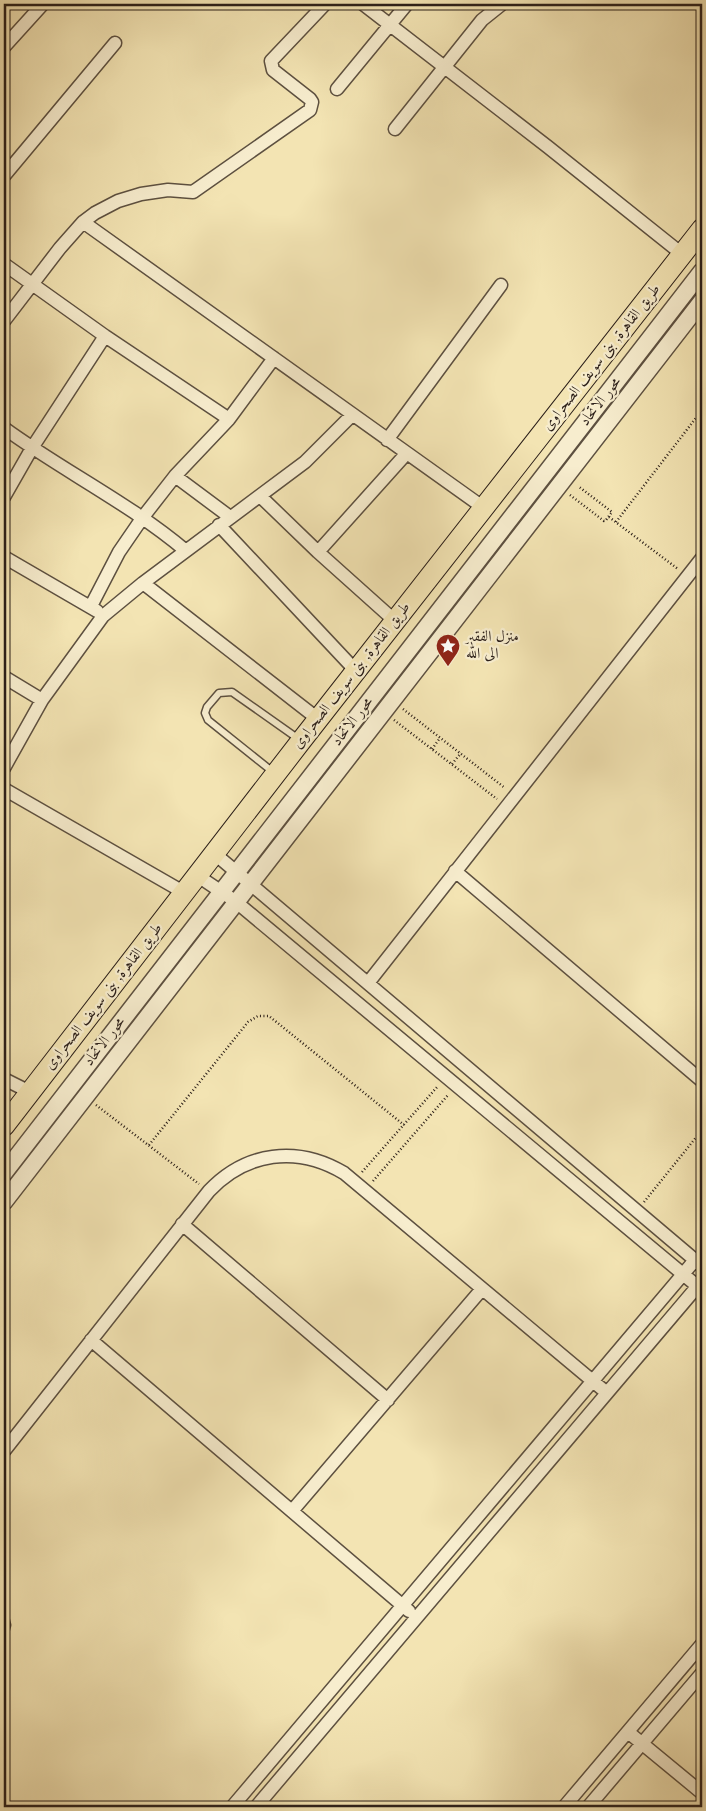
<svg xmlns="http://www.w3.org/2000/svg" width="706" height="1811" font-family="'Old Standard TT',Amiri,serif">
<style>
.lines{fill:none;stroke-linecap:round;stroke-linejoin:round}
.service-casing{stroke:#5d5040;stroke-width:9}
.minor-casing{stroke:#5d5040;stroke-width:15}
.tertiary-casing{stroke:#5d5040;stroke-width:19}
.primary-casing{stroke:#2b1f19;stroke-width:22}
.path{stroke:#2b1f19;stroke-width:2.5;stroke-dasharray:1 2.5;stroke-linecap:butt}
.service{stroke:#f7edce;stroke-width:6}
.minor{stroke:#f7edce;stroke-width:12}
.tertiary{stroke:#f7edce;stroke-width:16}
.primary{stroke:#f3e4b3;stroke-width:20}
.labels{text-anchor:middle;dominant-baseline:central;stroke-width:4.5;stroke-linejoin:round;paint-order:stroke}
.street-label{font-size:15px;fill:#2b1f19;stroke:#f7edce}
.poi-label{font-size:15px;fill:#2b1f19;stroke:#f7edce;text-anchor:start}
</style>
<rect width="100%" height="100%" fill="#f3e4b3"/>
<filter id="stains"><feTurbulence type="fractalNoise" baseFrequency=".004" numOctaves="4"/><feColorMatrix values="0 0 0 0 .2 0 0 0 0 .09 0 0 0 0 .02 0 0 0 .5 -.17"/></filter>
<radialGradient id="worn" r=".72"><stop offset=".6" stop-color="#630" stop-opacity="0"/><stop offset="1" stop-color="#630" stop-opacity=".3"/></radialGradient>
<g class="lines">
<defs>
<path id="service" d="M273 772 208 720 205 713 207 707 219 693 232 692 300 740
M4 1613 7 1625 4 1636"/>
<path id="minor" d="M363 4 548 147 682 254
M4 47 43 4
M337 89 407 4
M395 129 482 20 502 4
M4 176 115 43
M83 222 484 508
M4 264 105 336 229 419
M4 321 60 248 83 222 95 213 118 201 141 194 168 190 193 192 310 110 312 102 310 99 273 70 271 61 325 4
M4 428C63 471 129 503 186 551
M387 440 501 285
M175 476 230 517
M260 496 318 552 395 621
M4 497 32 448 105 336
M219 525 356 671
M318 552 406 454
M4 557 97 611
M143 583 318 719
M91 606 119 552 143 517 175 476 229 419 274 358
M4 677 42 700
M4 768 42 700 103 616 143 583 305 462 352 415
M4 789 185 893
M215 854 702 1266
M455 871 702 1081
M198 876 235 901 702 1290
M368 983 702 558
M4 1079 30 1092
M182 1224 388 1400
M91 1340 409 1611
M4 1451 209 1191C246 1152 297 1145 344 1173L607 1393
M292 1511 482 1289
M628 1732 702 1793
M232 1807 695 1260
M256 1807 702 1281
M564 1807 702 1644
M588 1807 702 1673"/>
<path id="tertiary" d="M4 1173 702 271
M4 1202 702 301"/>
<path id="primary" d="M4 1126 301 741 702 229"/>
</defs>
<use href="#service" class="service-casing"/>
<use href="#minor" class="minor-casing"/>
<use href="#tertiary" class="tertiary-casing"/>
<use href="#primary" class="primary-casing"/>
<path class="path" d="M570 495 604 521 606 520 612 512 578 486
M609 517 678 569
M616 522 702 410
M403 709 505 788
M394 720 497 799
M432 749 440 738
M452 764 461 753
M96 1105 199 1184
M149 1145 248 1022 258 1016H269L404 1125
M362 1172 438 1086
M373 1181 448 1095
M644 1202 702 1130"/>
<use href="#service" class="service"/>
<use href="#minor" class="minor"/>
<use href="#tertiary" class="tertiary"/>
<use href="#primary" class="primary"/>
</g>
<defs>
<symbol id="sight-pin" viewBox="-11 -11 22 30"><path d="M0 17L-7.5 6A9.5 9.5 0 1 1 7.5 6Z" fill="#8f2418" stroke="#f7edce"/><path d="M0-6L1.8-2.2L6-1.7L2.9 1.2L3.7 5.4L0 3.3L-3.7 5.4L-2.9 1.2L-6-1.7L-1.8-2.2Z" fill="#fff"/></symbol>
</defs>
<g fill-rule="evenodd">
<use href="#sight-pin" x="434" y="632" width="28" height="38"/>
</g>
<g class="labels">
<g class="street-label">
<text transform="translate(602 358) rotate(-52)">طريق القاهرة, بنى سويف الصحراوى</text>
<text transform="translate(601 402) rotate(-52)">محور الاتحاد</text>
<text transform="translate(352 676) rotate(-52)">طريق القاهرة, بنى سويف الصحراوى</text>
<text transform="translate(353 722) rotate(-52)">محور الاتحاد</text>
<text transform="translate(104 997) rotate(-52)">طريق القاهرة, بنى سويف الصحراوى</text>
<text transform="translate(105 1042) rotate(-52)">محور الاتحاد</text>
</g>
<g class="poi-label">
<text x="466" y="637">منزل الفقير<tspan x="466" dy="17">الى الله</tspan></text>
</g>
</g>
<rect width="706" height="1811" fill="none" stroke="#f3e4b3" stroke-width="20"/>
<rect x="5" y="5" width="696" height="1801" fill="none" stroke="#2b1f19" stroke-width="2.5"/>
<rect x="10" y="10" width="686" height="1791" fill="none" stroke="#2b1f19"/>
<rect width="100%" height="100%" filter="url(#stains)"/>
<rect width="100%" height="100%" fill="url(#worn)"/>
</svg>
